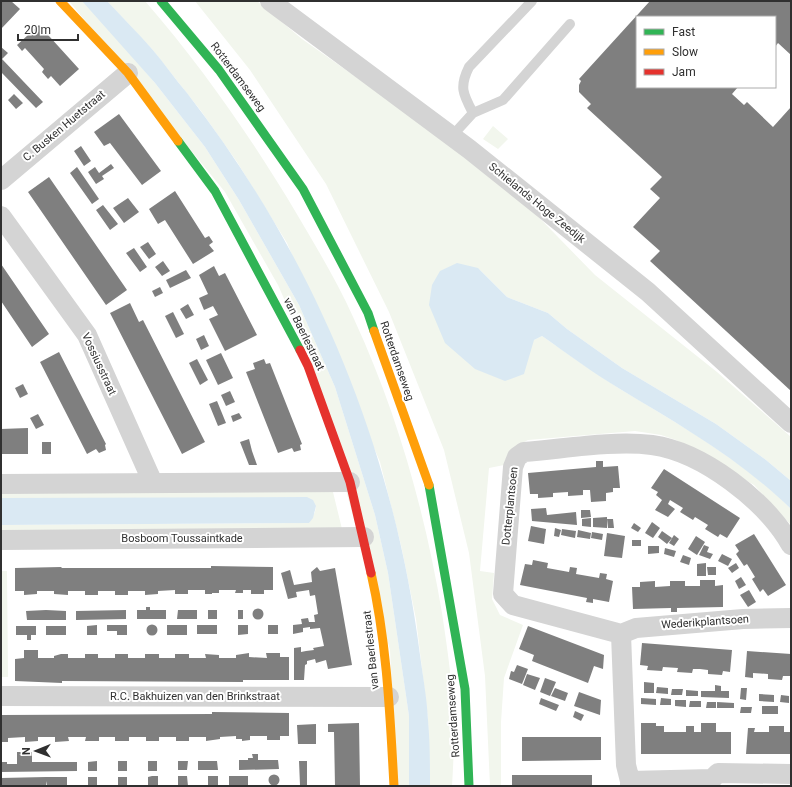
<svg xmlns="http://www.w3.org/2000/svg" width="792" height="787" font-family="Roboto,sans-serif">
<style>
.green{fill:#f2f6ed}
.water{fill:#dae9f3}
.building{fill:#7f7f7f}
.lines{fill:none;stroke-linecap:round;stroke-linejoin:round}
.lane{stroke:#d4d4d4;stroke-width:10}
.street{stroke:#d4d4d4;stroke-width:20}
.fast{stroke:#30b455;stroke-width:9}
.slow{stroke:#ff9f0a;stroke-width:9}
.jam{stroke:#e5322d;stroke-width:9}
.labels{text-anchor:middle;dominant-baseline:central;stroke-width:4;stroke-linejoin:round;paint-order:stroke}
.street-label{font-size:11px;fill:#303030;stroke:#fff}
</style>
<rect width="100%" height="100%" fill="#fff"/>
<path class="green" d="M69 1H82L92 10 155 83 205 147 239 200 299 305 335 387 375 515 388 573 409 716V786H397L390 650 308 353 278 285 225 192Z
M107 1H145C203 68 253 140 298 216 318 250 338 283 354 319 397 412 425 512 442 613 448 653 454 693 454 734 454 751 453 769 452 786H430L428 719 416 619 401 545 380 462 287 243 237 162 201 111 152 49Z
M195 1H257L302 39 434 132 521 199 595 275 717 372 791 437V481L766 460 716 424 622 368 567 329 548 313 507 297 478 268 534 340 542 336C568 354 593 372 620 389 680 425 741 459 791 509V525L754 485 676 440 661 435 635 431 528 440C514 447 507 450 504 465L489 468 480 571 494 573 492 599 500 615 523 625 504 678 501 722V786H490L485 676 469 553 444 450 389 312 326 184 250 70Z
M493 126 508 139 498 149 483 139Z
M332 488 342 529 1 534V525L309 523 315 512 316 506 1 498V490Z
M1 571H7L8 677H1Z"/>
<path class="water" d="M82 1H107C122 17 137 32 152 49 164 63 175 79 187 93 315 258 394 449 420 655 423 677 427 699 428 720 430 742 430 764 430 786H409V716L388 573 375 515 335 387 299 305 239 200 205 147 155 83Z
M457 263 478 268 507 297 548 313 567 329 622 368 716 424 766 460 791 481V509C741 460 680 425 620 389 593 373 568 354 542 336L534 340 524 374 505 381 475 369 445 343 429 305 432 285 440 271Z
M307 497 313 500 316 506 313 518 309 523 1 525V498Z"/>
<path class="building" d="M1 1H11L20 9 1 29Z
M650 1H791V55L778 43 775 47V17H637V87H738L732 94 744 105 747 102 773 127 791 107V391L650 261 660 251 633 227 660 198 650 189 662 177 587 108 591 104 579 92V85L581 81 579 79Z
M39 25 79 69 60 86 51 76 48 79 42 72 44 69 25 48 22 51 17 45Z
M1 47 8 53 2 59 43 102 36 108 1 72Z
M14 94 23 103 16 109 8 100Z
M119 114 161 171 142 185 110 143 104 146 94 132Z
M81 146 91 161 84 166 74 151Z
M111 164 114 168 102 176 104 179 96 184 88 172 95 167 99 173Z
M77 167 99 199 92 204 70 173Z
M49 177 127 290 106 305 28 192Z
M175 191 205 238 209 236 213 242 209 245 214 251 193 264 165 220 158 224 149 209Z
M128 198 139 212 124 223 113 208Z
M103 205 118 224 110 230 96 210Z
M148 242 156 254 149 259 140 247Z
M134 248 147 267 140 272 126 253Z
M163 261 170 271 162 276 155 267Z
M1 264 49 334 32 347 1 301Z
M214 266 219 276 225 273 257 335 225 351 209 319 218 315 213 306 204 310 199 298 208 294 199 275Z
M186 270 191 278 170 288 166 280Z
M160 287 163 293 155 297 152 291Z
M130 303 139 322 143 320 205 442 182 454 110 313Z
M188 304 194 315 186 319 180 309Z
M173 312 184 334 176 338 165 316Z
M204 335 209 346 201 350 196 339Z
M59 352 106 444 105 445 106 450 99 453 96 449 87 454 40 362Z
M221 353 233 378 218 385 206 360Z
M197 359 208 380 200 385 189 363Z
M264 359 266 364 270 363 302 444 300 445 301 450 294 452 292 448 278 453 246 372 255 369 253 363Z
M23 384 28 394 20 398 15 388Z
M230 391 235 402 226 406 221 395Z
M217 401 226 423 218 426 209 404Z
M239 413 242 418 233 422 231 416Z
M38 414 44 425 36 429 30 418Z
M28 428V454H1V429Z
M249 439 252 451 257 465H249L240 442Z
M42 442H51V454H42Z
M596 461H603V467L618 466 620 488H613V492L606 493V501L591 502 590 490H583V495L568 496V492L553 493V497L538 498V494H530L528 473 596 467Z
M664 469 740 518 727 538 720 534 718 537 705 529 708 525 695 517 693 520 680 512 683 508 670 500 668 504 675 509 668 517 655 510 662 500 656 495 658 492 651 488Z
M546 508 547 515 576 512 577 525 532 521 531 509Z
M581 510H590L591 517 581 518Z
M607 517V528L593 527V518Z
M591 518V527L582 526V519Z
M607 519H613L614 528H608Z
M652 522 660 528 653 538 645 533Z
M634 523 641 528 638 532 631 528Z
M531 526 546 529 544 544 528 541Z
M555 528 561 530 559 537 554 536Z
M562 529 576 531 575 538 561 535Z
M578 530 591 533 590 539 577 537Z
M662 531 672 538 667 544 658 537Z
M592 532 603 534 602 540 591 538Z
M607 533 625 536 622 558 604 556Z
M754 534 786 585 768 596 763 589 760 592 752 579 755 577 747 564 744 566 736 554 739 551 735 545Z
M674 535 679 539 674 546 669 543Z
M696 536 705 542 697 555 688 549Z
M632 540H641V546H632Z
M704 545 709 547 707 552 713 554 710 559 699 555Z
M648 546H659V553L648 554Z
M665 548 676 551 674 557 664 554Z
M722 554 732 559 728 566 718 561Z
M683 555 691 558 689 565 680 562Z
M533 560 548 563 547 568 569 572 570 567 577 568 576 574 599 578 600 573 607 574 606 579 613 581 609 602 593 599V603L586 602 587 598 520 585 525 564 532 565Z
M706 563V576H697V564Z
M736 563 739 568 732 573 728 568Z
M211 566 273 567V590H264V594H251V590H243V593H235L236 590H219V593H212V594H205V590H188V594H175V590L158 591V594L145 595V591H128V595H115V591H98V595H85V591H68V595L54 594V591H37V594L24 595V591H15V568L61 567 62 568H211Z
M317 567 320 571 335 568 352 665 328 669 326 660 316 663 315 659 307 661V664L305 665 304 680H294V648L301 647V652L306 651 314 650 313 648 324 646 320 628 310 629V627L303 628V632L293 634V625L302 624 301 619 308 618 309 622H315L314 615 318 614 315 595 310 596 309 590 296 592 297 597 288 599 281 573 290 570 294 585 312 582 311 572Z
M707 567H716V575H708Z
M741 577 746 585 739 589 735 581Z
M700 580H715V586L723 585V607L677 608V612H671V608L633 609 632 587H640V582L655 581V587L670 586V581H685V586H700Z
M749 590 756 602 748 607 740 595Z
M146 607H150V610H166V619H137V610H146Z
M252.5 614a5.5 5.5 0 1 1 11 0a5.5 5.5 0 1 1-11 0Z
M46 610 66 611V620H27L26 611Z
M126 610V619L76 620V611Z
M178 610H197V619H177Z
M208 610H217V619H208Z
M238 610H243V619H238Z
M146.5 630a5.5 5.5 0 1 1 11 0a5.5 5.5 0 1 1-11 0Z
M97 625V635H87V626Z
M107 625H127V635H117V631H107Z
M167 625H187V635H167Z
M197 625H217V634H197Z
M238 625H248V634L238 635Z
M268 625H278V634H268Z
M16 626H36V635H31V640H27V635H16Z
M46 626H66V635H46Z
M528 626 604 655 603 669 594 666 588 683 532 661 534 655 519 649Z
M642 643 732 650 730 672 723 671 722 675 708 674V670L700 669H693L692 673 677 672 678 668 663 667 662 671 647 670 648 666 640 665Z
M24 650H38V658H54V656L61 654H68V658H85V654H98V658H115V654H128V658H145V654H159V658H175V654H189V658H206L205 654 219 655V658H236V655L249 653V657L267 658 266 653H280V657H289V680H243V682L62 681V683L15 681V659L24 658Z
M747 651 791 654V676H783L782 680 768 679V674L753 673V678L745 677Z
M517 665 528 669 522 684 509 679 511 671 514 672Z
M527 674 540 678 535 690 523 685Z
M545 678 556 682 550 696 540 692Z
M644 682 654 683V693H644Z
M715 685 721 686V691H729V698L701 697V691H715Z
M657 687 668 688V694L656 693Z
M555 688 568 693 565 701 551 696Z
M741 688H747L746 700 740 699Z
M672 689H683L682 695H671Z
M686 690 698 691V696H686Z
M579 692 601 700 600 715 574 706Z
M759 694 774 695V702L759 701Z
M781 695 789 696V703L780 702Z
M541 698 559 705 556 711 539 704Z
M641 698 656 699V705L641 704Z
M661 698 671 699V705H660Z
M675 700H686V707L675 706Z
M690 701H701V707H689Z
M707 702H716V708H706Z
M717 702 734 703V708H717Z
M762 706H778V714H762Z
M741 707H752L751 713H740Z
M575 711 584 715 581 721 573 717Z
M212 712 289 713V736H280V740H267V736H250V740L242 741V739H236V736L220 737V739L206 741V737H189V741H176V737H159V741H146V737H129V741H115V737H99V741H85L86 737H68L69 741 55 742V737H38V741L25 742V737L8 738V742H1V715L212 714Z
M359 723 360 786H335L334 732H328V724Z
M641 723H656V726H664V732H686V726H694V732H701V723H716V732H731V754H641Z
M316 724V744H298L297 725Z
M769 726H784V732H791V754H746L748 728H755L754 732H769Z
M522 737H601V760L522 761Z
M17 752H32V762H77V771L1 772V762H7V764H17Z
M252 754H258V760H278L279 769 239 770V760H248V758H253Z
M97 761V771H88V762Z
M118 761H127V771H118Z
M148 761H157V771H148Z
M178 761H188L187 770H178Z
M198 761H217L218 770H198Z
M299 761H307V785H300Z
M268.5 780a5.5 5.5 0 1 1 11 0a5.5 5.5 0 1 1-11 0Z
M512 775H592V786H512Z
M152 776H158V786H148V777Z
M178 776H187L188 786 178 785Z
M208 776H218V785H208Z
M229 776H248V785H229Z
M46 777H67V786H47L46 781V786H1V778Z
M88 777H97V786H88Z
M118 777H127V786H118Z"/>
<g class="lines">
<path class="lane" d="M473 113C463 94 459 87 469 67L532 1
M452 136 473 113 503 100 570 24"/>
<path class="street" d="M270 1 469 149 648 292 791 423
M1 180 128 73
M1 216 87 335 153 483
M1 484 350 482
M1 540 364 537
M621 634 513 605 503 594 513 467 517 457 524 452C564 449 613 440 652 445 703 452 766 501 791 545
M621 634 636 628 743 619 791 618
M621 634 626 765 630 781
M1 696 389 697
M712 779 718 773 791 774
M630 786V781L712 779"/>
<path class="fast" d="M161 1 219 70 303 189 368 313 374 331
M178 141 215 191 300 350
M429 485 465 689 469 786"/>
<path class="slow" d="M60 1 128 73 178 141
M374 331 429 485
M371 573C387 642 390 715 394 786"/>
<path class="jam" d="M300 350 308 366 350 482 371 573"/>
</g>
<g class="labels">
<g class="street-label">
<text transform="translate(238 77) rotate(53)">Rotterdamseweg</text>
<text transform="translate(64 126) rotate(-40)">C. Busken Huetstraat</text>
<text transform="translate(537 203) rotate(39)">Schielands Hoge Zeedijk</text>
<text transform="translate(304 334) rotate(64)">van Baerlestraat</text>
<text transform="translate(397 361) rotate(71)">Rotterdamseweg</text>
<text transform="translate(99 364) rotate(65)">Vossiusstraat</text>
<text transform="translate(510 506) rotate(-84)">Dotterplantsoen</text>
<text x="182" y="538">Bosboom Toussaintkade</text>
<text transform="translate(705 622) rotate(-4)">Wederikplantsoen</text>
<text transform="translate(371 650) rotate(-96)">van Baerlestraat</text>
<text x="195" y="696">R.C. Bakhuizen van den Brinkstraat</text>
<text transform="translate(453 716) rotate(-94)">Rotterdamseweg</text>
</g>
</g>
<rect width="792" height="787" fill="none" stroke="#303030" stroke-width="4"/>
<rect x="636" y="16" width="140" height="72" fill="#ffffff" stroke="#acacac"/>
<rect x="644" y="29" width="20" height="6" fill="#30b455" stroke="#acacac"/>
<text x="672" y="36" font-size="12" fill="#303030">Fast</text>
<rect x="644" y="49" width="20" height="6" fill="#ff9f0a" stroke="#acacac"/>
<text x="672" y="56" font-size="12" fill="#303030">Slow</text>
<rect x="644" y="69" width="20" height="6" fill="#e5322d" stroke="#acacac"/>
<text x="672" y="76" font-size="12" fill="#303030">Jam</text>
<g transform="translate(36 751) rotate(269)" stroke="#ffffff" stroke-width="3" paint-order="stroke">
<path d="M0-3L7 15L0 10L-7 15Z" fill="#303030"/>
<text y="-6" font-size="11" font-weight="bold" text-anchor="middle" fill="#303030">N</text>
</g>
<path d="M18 34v6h60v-6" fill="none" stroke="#303030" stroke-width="2"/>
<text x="24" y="34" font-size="12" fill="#303030" stroke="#ffffff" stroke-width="3" paint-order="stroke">20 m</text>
</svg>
